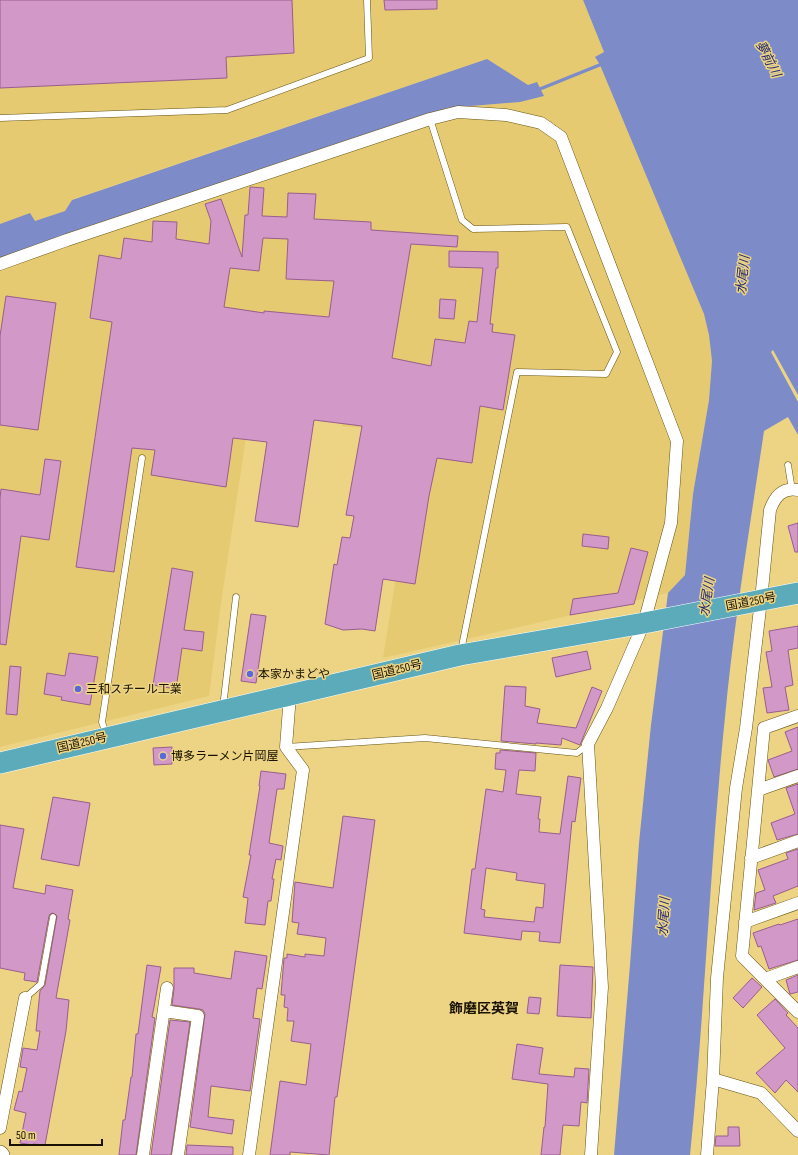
<svg xmlns="http://www.w3.org/2000/svg" width="798" height="1155" font-family="'Sofia Sans Condensed','Noto Sans JP',sans-serif">
<style>
.built{fill:#e5ca71}
.water{fill:#7d8bc9}
.lines{fill:none;stroke-linecap:round;stroke-linejoin:round}
.stream{stroke:#7d8bc9;stroke-width:3.5}
.building{fill:#d298c8;stroke:#995d8f;fill-rule:evenodd}
.service-casing{stroke:#645312;stroke-width:7}
.minor-casing{stroke:#645312;stroke-width:13}
.tertiary-casing{stroke:#645312;stroke-width:16}
.trunk-casing{stroke:#fff;stroke-width:22}
.service{stroke:#fff;stroke-width:6}
.minor{stroke:#fff;stroke-width:12}
.tertiary{stroke:#fff;stroke-width:15}
.trunk{stroke:#5cabba;stroke-width:21}
.poi-dot{fill:#5869df;stroke:#ecd484;stroke-width:1.5}
.labels{text-anchor:middle;dominant-baseline:central;stroke-width:3;stroke-linejoin:round;paint-order:stroke}
.street-label{font-size:12px;fill:#191200;stroke:#ecd484}
.poi-label{font-size:12px;fill:#191200;stroke:#ecd484;text-anchor:start}
.water-label{font-size:13px;font-style:italic;fill:#222972;stroke:#ecd484}
.quarter-label{font-size:14px;font-weight:bold;fill:#191200;stroke:#ecd484}
</style>
<rect width="100%" height="100%" fill="#ecd484"/>
<path class="built" d="M0 0H583L604 52 595 58 600 65 704 314 709 335 712 361 709 400 693 494 685 575 668 593 383 658 419 433 342 426 354 340 262 331 221 603 209 696 0 747V262L448 108 520 102 544 96 487 59 73 199 65 211 35 221 30 213 0 224Z"/>
<path class="water" d="M583 0H798V395L773 350 771 352 798 402V435L788 417 764 431C750 526 734 622 725 717 710 863 705 1009 690 1155H614L630 965 639 843 651 725 668 593 685 575 693 494 709 400 712 361 709 335 704 314 600 65 595 57 604 52Z
M487 59 528 85 537 82 544 96 520 102 447 108 0 262V224L30 213 35 221 65 211 72 200Z"/>
<g class="lines">
<path class="stream" d="M536 90 540 89 602 64"/>
</g>
<path class="building" d="M0 0H292L294 53 226 57 227 78 0 88Z
M384 0H437V9L385 10Z
M250 187 264 188 262 216 287 217 288 193 316 194 314 219 371 222V230L458 236 457 247 411 244 392 358 431 366 435 339 465 343 469 321 477 322 483 268 449 267V251L498 252V268H496L490 324H493L492 332 515 335 503 410 480 406 472 463 437 458 429 496 415 584 383 579 375 631 362 629 343 630 325 624 334 564 337 565 342 537 350 538 354 516 346 515 362 426 314 420 298 527 255 521 267 442 233 438 226 487 151 475 155 450 132 448 114 572 76 567 112 322 90 318 99 255 121 259 124 238 152 242 153 221 177 222 176 239 209 244 211 221 205 204 221 199 242 257 245 215H248ZM263 238 288 239 286 279 334 281 329 317 264 311V313L224 307 230 268 259 271Z
M6 296 56 303 38 430 0 425V336Z
M440 299 456 300 454 319 439 318Z
M45 459 61 461 49 540 21 536 6 645 0 644V498L1 489 40 495Z
M798 523V552H795L788 526Z
M583 534 609 537 608 549 582 546Z
M631 548 648 552 634 604 570 615 573 599 618 593Z
M172 568 193 572 184 630 204 632 202 651 182 648 176 689 153 685Z
M251 614 266 616 256 683 241 681Z
M798 626V648L788 650 793 685 785 687 789 710 767 713 763 688 772 687 766 652 772 651 769 631Z
M587 651 591 669 556 677 552 658Z
M69 653 98 657 90 705 61 700 62 697 44 694 47 673 65 676Z
M10 666 21 667 17 715 6 714Z
M505 686 526 687 525 706 540 709 537 723 576 728 592 687 602 691 580 745 562 738 561 745 536 743V744L501 741Z
M798 727V769L774 777 768 760 792 751 785 732Z
M172 747V764L154 765 153 748Z
M500 750 536 753 535 771 519 770 516 794 541 797 538 819H540L539 832 560 834 568 776 581 778 575 822 572 821 560 943 539 941 540 932 522 931 521 940 464 933 472 869H475L486 789 503 792 506 770 495 769 496 753H500ZM486 868 517 873 516 880 545 884 543 908 536 907 534 922 484 917 485 910 481 909Z
M261 771 286 774 284 789H277L269 843 283 846 281 860 276 859 272 879H274L271 901H268L265 925 245 923 248 898 243 897 251 855H249L260 786H259Z
M798 784V834L777 840 771 823 795 814 786 788Z
M53 797 90 803 79 866 41 859Z
M343 816 375 820 337 1097H335L329 1155 290 1152V1155H270L280 1081 306 1085 311 1044 291 1041 294 1021H287L288 1008 284 1007 285 995H281L284 958H287V954L305 957V954L324 956 326 938 297 934 299 923 292 922 295 882 333 888Z
M0 825 24 829 13 888 45 894 46 885 73 890 68 919 70 920 56 998 69 1000 66 1031 45 1145 33 1144V1145L20 1143 26 1113 14 1110 19 1091 22 1092 27 1068 20 1067 23 1048 37 1050 40 1031H36L40 991 45 985 57 916 53 913 50 914 49 916 37 982 24 980 25 973 0 968Z
M798 849V886L773 896 776 903 754 910 756 893 765 890 758 870 788 859 786 853Z
M798 919V960L769 969 761 946 758 947 753 933 779 924 780 925Z
M235 951 267 956 262 989 257 988 253 1018 260 1019 250 1091 211 1086 208 1117 234 1120 232 1134 190 1127 205 1014 203 1010 199 1009 172 1005 174 989V968H194V973L231 979Z
M147 965 161 967 154 1007 152 1017 155 1018 136 1155H119L123 1120H125L131 1077H132L136 1034H138Z
M560 965 593 967 591 1018 557 1016Z
M798 975V992L790 994 786 980Z
M752 978 762 987 743 1008 733 998Z
M529 997 541 998 539 1014 527 1013Z
M775 999 788 1013 786 1015 798 1028V1092L786 1080 775 1093 756 1073 785 1048 757 1015Z
M170 1020 190 1022 171 1155H151Z
M517 1044 543 1048 539 1074 574 1077 575 1068 589 1069 587 1103 581 1102 579 1126 563 1125 560 1155H541L544 1127H545L548 1084 512 1079Z
M728 1127H739L740 1146H715L716 1136H728Z
M187 1145 233 1147V1155H186Z"/>
<g class="lines">
<defs>
<path id="service" d="M0 118 227 110 369 58 367 0
M430 119 462 220 473 229 567 227 617 352 606 374 517 372 461 651
M788 465 792 490
M223 707 236 597
M106 734 102 722 142 458
M286 747 425 738 577 753 588 744
M25 998 41 984 53 917"/>
<path id="minor" d="M0 264 67 240 430 119 458 112 506 115 541 123 561 137 677 441 671 523 644 623 607 708 588 744 602 987 591 1155
M798 716 764 728 742 956 798 1012
M758 790 798 776
M751 858 798 841
M745 922 798 903
M765 979 798 967
M164 1011 198 1016 178 1155
M713 1079 761 1093 798 1131
M0 1128 25 998
M143 1155 167 988
M249 1155 303 770 286 747 290 695
M707 1155 713 1079 717 978 736 788 746 728 761 600 770 510C775 496 783 487 798 490"/>
<path id="tertiary" d="M0 1153 2 1155"/>
<path id="trunk" d="M0 763 460 655 644 623 798 593"/>
</defs>
<use href="#service" class="service-casing"/>
<use href="#minor" class="minor-casing"/>
<use href="#tertiary" class="tertiary-casing"/>
<use href="#trunk" class="trunk-casing"/>
<use href="#service" class="service"/>
<use href="#minor" class="minor"/>
<use href="#tertiary" class="tertiary"/>
<use href="#trunk" class="trunk"/>
</g>
<g class="poi-dot">
<circle cx="250" cy="674" r="4"/>
<circle cx="78" cy="689" r="4"/>
<circle cx="163" cy="756" r="4"/>
</g>
<g class="labels">
<g class="street-label">
<text transform="translate(751 602) rotate(-11)">国道250号</text>
<text transform="translate(397 670) rotate(-13)">国道250号</text>
<text transform="translate(82 743) rotate(-13)">国道250号</text>
</g>
<g class="poi-label">
<text x="258" y="674">本家かまどや</text>
<text x="86" y="689">三和スチール工業</text>
<text x="171" y="756">博多ラーメン片岡屋</text>
</g>
<g class="water-label">
<text transform="translate(768 59) rotate(63)">夢前川</text>
<text transform="translate(743 275) rotate(-84)">水尾川</text>
<text transform="translate(707 597) rotate(-81)">水尾川</text>
<text transform="translate(664 917) rotate(-86)">水尾川</text>
</g>
<g class="quarter-label">
<text x="484" y="1008">飾磨区英賀</text>
</g>
</g>
<path d="M10 1139v6h92v-6" fill="none" stroke="#191200" stroke-width="2"/>
<text x="16" y="1139" font-size="12" fill="#191200" stroke="#ecd484" stroke-width="3" paint-order="stroke">50 m</text>
</svg>
